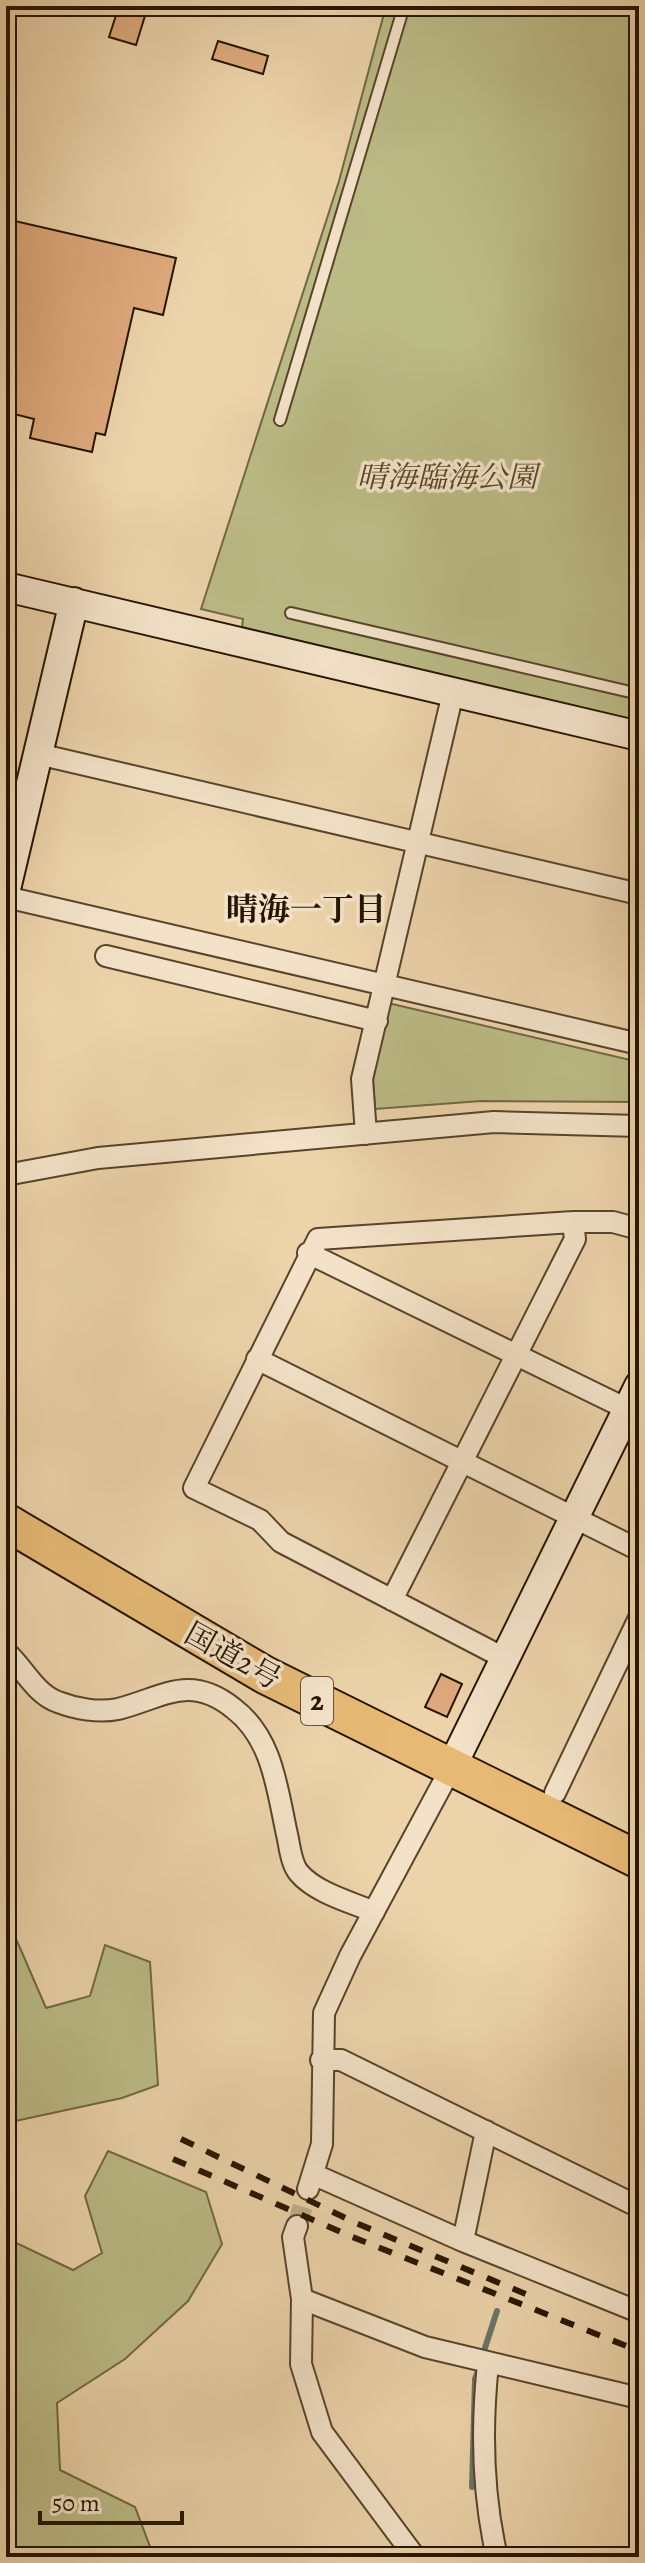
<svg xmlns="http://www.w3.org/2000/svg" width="645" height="2563" font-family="Alegreya,'Noto Serif JP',serif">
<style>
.green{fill:#bbbb86;stroke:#716843;stroke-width:2}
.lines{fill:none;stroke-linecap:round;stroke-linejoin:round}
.stream{stroke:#6b7668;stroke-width:6}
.building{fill:#deaa7d;stroke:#271500;stroke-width:2}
.street-tunnel{stroke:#c5ad88;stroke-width:20;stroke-dasharray:20 10;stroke-linecap:butt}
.lane-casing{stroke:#58442a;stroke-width:14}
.street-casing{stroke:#58442a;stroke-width:24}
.secondary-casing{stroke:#271500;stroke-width:32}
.highway-casing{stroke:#271500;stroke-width:40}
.lane{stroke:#f3e2c8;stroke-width:10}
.street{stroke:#f3e2c8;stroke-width:20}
.secondary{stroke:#f3e2c8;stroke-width:28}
.highway{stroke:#e6ba75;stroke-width:36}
.rail{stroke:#271500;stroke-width:6;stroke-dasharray:14 14;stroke-linecap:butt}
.labels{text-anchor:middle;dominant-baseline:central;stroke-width:7;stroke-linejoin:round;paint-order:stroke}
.shield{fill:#f3e2c8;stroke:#64523c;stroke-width:2}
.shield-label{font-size:28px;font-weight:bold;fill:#271500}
.park-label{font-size:30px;font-style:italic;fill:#534728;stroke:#f3e2c8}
.street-label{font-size:30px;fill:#271500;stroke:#f3e2c8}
.neighbourhood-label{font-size:32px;font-weight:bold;fill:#271500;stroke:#f3e2c8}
</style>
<rect width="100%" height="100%" fill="#ecd3aa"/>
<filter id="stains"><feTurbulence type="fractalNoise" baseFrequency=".0025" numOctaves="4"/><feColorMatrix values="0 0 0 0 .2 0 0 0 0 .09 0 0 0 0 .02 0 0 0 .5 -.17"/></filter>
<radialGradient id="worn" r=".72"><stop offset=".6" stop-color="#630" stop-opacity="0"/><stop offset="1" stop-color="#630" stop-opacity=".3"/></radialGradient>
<path class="green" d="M386 6H639V721L262 632 242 627 243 619 201 609 339 181Z
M388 1003 639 1062V1102L481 1101 375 1109 373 1079Z
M6 1925 14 1934 46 2008 90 1996 105 1945 150 1962 158 2085 122 2098 6 2123Z
M108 2151 206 2192 222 2244 188 2301 125 2359 57 2403 60 2470 135 2507 154 2557H6V2238L73 2270 102 2253 85 2196Z"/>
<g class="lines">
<path class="stream" d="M482 2357 497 2311
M472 2487 475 2379 479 2368"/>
</g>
<path class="building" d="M119 6H148L136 45 109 37Z
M218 41 268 56 263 74 212 59Z
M6 219 176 258 163 315 134 308 105 435 96 433 92 452 30 438 34 419 6 412Z
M441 1674 462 1684 447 1717 425 1707Z"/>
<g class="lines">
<path class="street-tunnel" d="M297 2226 308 2189"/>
<defs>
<path id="lane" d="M280 420 404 6
M291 613 639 694"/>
<path id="street" d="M38 754 639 894
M6 897 639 1044
M106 956 377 1021
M366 1134 362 1079 453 693
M6 1175 98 1158 494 1122 639 1126
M308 1253 627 1409
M257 1359 639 1550
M392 1600 575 1239 573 1222
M6 1652C24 1668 35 1694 58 1702 76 1709 99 1713 118 1709 162 1698 189 1673 233 1708 274 1739 277 1791 288 1839 290 1850 292 1865 299 1873 316 1893 351 1902 374 1912
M504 1658 281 1542 260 1520 194 1488 318 1239 573 1222H613L639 1229
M555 1793 639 1618
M321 2060H341L639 2207
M315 2175 463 2241 639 2312
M308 2189 322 2144 324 2013 350 1956 451 1768
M297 2226 293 2237 302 2299 301 2364 322 2432 415 2557
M463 2241 486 2131
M302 2299 425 2347 639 2398
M488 2364C481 2430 482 2492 497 2557"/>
<path id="secondary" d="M6 587 639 736
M6 889 74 602
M451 1768 639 1386"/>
<path id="highway" d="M6 1522 265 1675 639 1860"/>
</defs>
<use href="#lane" class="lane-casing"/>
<use href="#street" class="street-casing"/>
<use href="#secondary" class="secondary-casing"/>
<use href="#highway" class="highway-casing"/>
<use href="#lane" class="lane"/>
<use href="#street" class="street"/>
<use href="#secondary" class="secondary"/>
<use href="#highway" class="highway"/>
<path class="rail" d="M181 2139 356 2223 528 2295
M173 2159 350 2236 639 2351"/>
</g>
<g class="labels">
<rect class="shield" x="301" y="1677" width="32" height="48" rx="6"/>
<g class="shield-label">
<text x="317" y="1701">2</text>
</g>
<g class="park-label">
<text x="447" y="477">晴海臨海公園</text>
</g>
<g class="street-label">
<text transform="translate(233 1656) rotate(29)">国道2号</text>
</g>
<g class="neighbourhood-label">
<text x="306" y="909">晴海一丁目</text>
</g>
</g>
<rect width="645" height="2563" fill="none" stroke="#ecd3aa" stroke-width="32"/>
<rect x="8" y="8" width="629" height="2547" fill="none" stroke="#271500" stroke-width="4"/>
<rect x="16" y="16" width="613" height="2531" fill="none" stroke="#271500" stroke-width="2"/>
<path d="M40 2511v12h142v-12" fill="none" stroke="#271500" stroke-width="4"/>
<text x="52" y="2511" font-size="24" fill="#271500" stroke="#f3e2c8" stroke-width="6" paint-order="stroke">50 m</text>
<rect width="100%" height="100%" filter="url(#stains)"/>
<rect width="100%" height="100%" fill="url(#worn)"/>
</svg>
